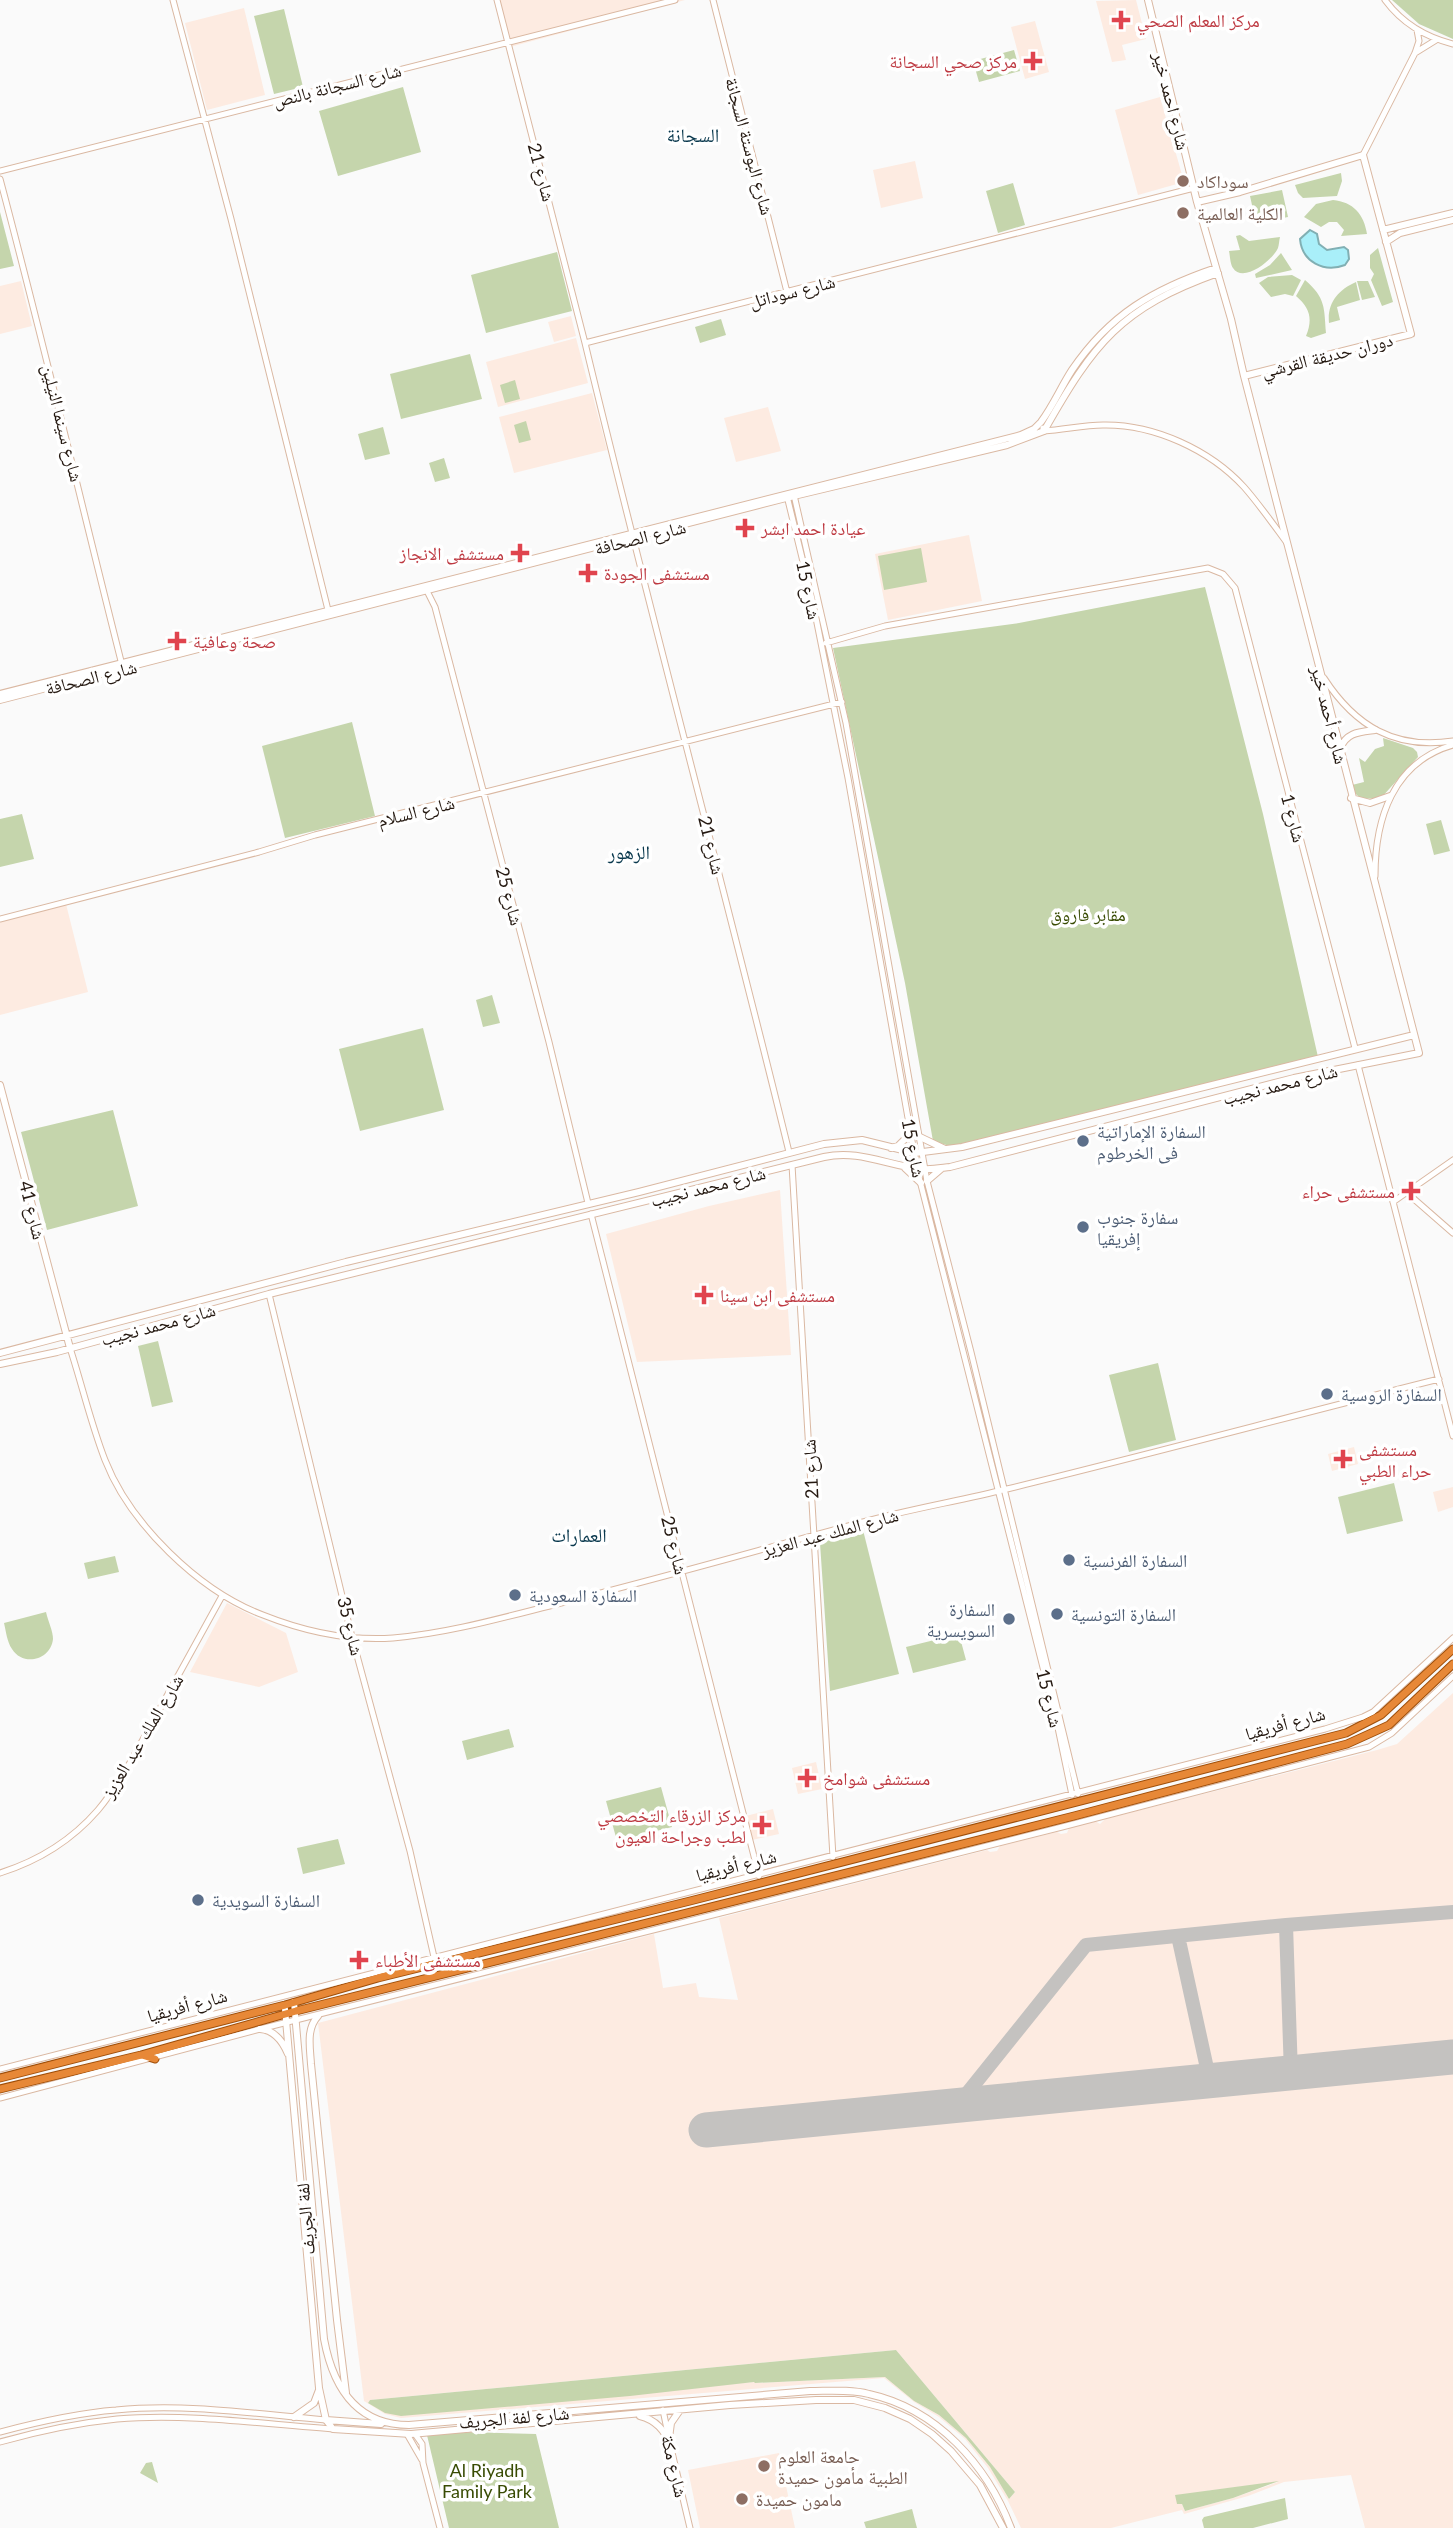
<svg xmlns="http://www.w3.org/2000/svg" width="1453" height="2528" font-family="Lato,'Noto Naskh Arabic',sans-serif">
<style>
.built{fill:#fdebe1;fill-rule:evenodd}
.green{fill:#c5d5ac}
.water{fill:#a9eff9;stroke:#81afb3;stroke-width:2}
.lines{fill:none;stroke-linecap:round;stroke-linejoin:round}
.taxiway{stroke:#c4c2c0;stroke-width:14}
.runway{stroke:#c4c2c0;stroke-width:35}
.tertiary-casing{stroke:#dab8a2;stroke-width:7}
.secondary-casing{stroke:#dab8a2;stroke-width:8}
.trunk-casing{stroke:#9f4e09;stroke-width:9}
.tertiary{stroke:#fff;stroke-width:5}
.secondary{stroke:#fff;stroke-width:6}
.trunk{stroke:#e78837;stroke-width:7}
.health-dot{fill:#e0444e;stroke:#fff;stroke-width:2.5}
.education-dot{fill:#8d6e63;stroke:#fff;stroke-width:2.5}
.service-dot{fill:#5c6f8a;stroke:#fff;stroke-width:2.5}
.labels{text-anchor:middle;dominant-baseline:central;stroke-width:7;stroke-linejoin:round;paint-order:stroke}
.health-label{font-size:18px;fill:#be3a42;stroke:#fff;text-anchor:start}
.street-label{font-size:18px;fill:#251911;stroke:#fff}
.education-label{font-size:18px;fill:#785e54;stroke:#fff;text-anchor:start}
.park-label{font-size:18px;fill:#394c04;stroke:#fff}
.service-label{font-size:18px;fill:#4e5e75;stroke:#fff;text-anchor:start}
.neighbourhood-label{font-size:19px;fill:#09384d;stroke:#fff}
</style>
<rect width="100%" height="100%" fill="#fafafa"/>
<path class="built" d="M495 0H685L506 48Z
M1136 0 1146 39 1122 45 1126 60 1112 62 1096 1Z
M244 8 265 95 207 110 185 23Z
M1035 21 1049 72 1025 79 1011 27Z
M1160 97 1184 182 1138 195 1115 110Z
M915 161 923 198 881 208 873 170Z
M21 281 32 326 0 334V286Z
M571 316 576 336 554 342 548 322Z
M576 338 588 383 498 407 486 362Z
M592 393 607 450 514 473 499 417Z
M768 407 781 451 736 462 724 418Z
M969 535 982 601 888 620 875 554Z
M66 904 88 992 0 1015V920Z
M780 1190 791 1355 637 1362 606 1234 709 1206Z
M1354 1447 1358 1464 1332 1471 1328 1454Z
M1453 1487V1507L1438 1512 1433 1492Z
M227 1603 286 1633 298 1672 259 1687 190 1672Z
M1453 1693V2528H1365L1351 2475 1284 2482 1248 2496 1184 2514 1182 2510 1111 2528H1021L1008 2501 988 2468 965 2439 939 2417 914 2402 884 2378 401 2418 385 2414 364 2401 318 2023 654 1934 663 1988 696 1983 699 1997 738 2000 719 1918 987 1850 990 1852 997 1851 1000 1846 1057 1832 1061 1834 1067 1833 1069 1828 1095 1821 1100 1824 1105 1819 1377 1750 1397 1744ZM896 2350 1015 2492 1009 2499 990 2467 966 2438 939 2415 914 2401 885 2377 755 2383V2382L368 2403 370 2400ZM1278 2482 1233 2498 1185 2511 1182 2504 1206 2491Z
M816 1762 822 1789 798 1794 792 1768Z
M773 1809 779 1834 752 1840 746 1816Z
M779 2453 795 2528H700L688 2470Z"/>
<path class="green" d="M1392 0H1453V39L1419 24Z
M284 9 303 87 274 94 254 16Z
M1014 50 1020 71 979 82 973 61Z
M403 87 421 152 338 176 319 111Z
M1341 173 1342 181 1337 196 1303 198 1298 193 1295 185Z
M1013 183 1025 225 998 233 986 191Z
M1282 190 1288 217 1256 223 1250 196Z
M1333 200C1353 202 1364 214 1367 234L1341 236 1344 230 1337 222H1329L1321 227 1304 217 1316 204Z
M0 212 14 266 0 269Z
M1240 235 1249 241 1280 237C1279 241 1279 245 1278 248 1273 260 1243 284 1233 268 1230 264 1230 255 1229 251L1240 250 1236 236Z
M1378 248 1393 302 1382 306 1371 280 1374 274 1370 268V255Z
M557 252 572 311 486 333 471 275Z
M1281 253 1292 270 1256 278 1255 274 1270 265Z
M1292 275 1301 280 1293 296 1285 294 1271 297 1259 283 1268 277Z
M1305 280C1326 298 1324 308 1326 333L1311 338 1306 336C1313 319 1310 308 1296 296Z
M1357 281H1368L1375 297 1362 300Z
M1356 282 1360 300 1337 307 1340 320 1329 323C1327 303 1338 290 1356 282Z
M721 319 726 335 700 343 695 327Z
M470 354 482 399 401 419 390 374Z
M515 380 520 399 505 403 500 385Z
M526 421 531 440 519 443 514 425Z
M383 427 390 454 365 460 358 434Z
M444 458 450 478 435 482 429 463Z
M921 548 927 582 884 590 878 556Z
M1205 587 1263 814 1318 1057 953 1147 933 1141 905 983 833 648 1019 623Z
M352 722 375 816 285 838 262 746Z
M1383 738 1413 748 1417 752 1418 757 1381 798 1361 799 1355 793 1352 785 1364 782 1359 758 1365 762 1375 749 1384 746Z
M22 814 34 859 0 867V819Z
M1441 820 1450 851 1434 855 1426 824Z
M492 995 500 1023 483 1027 476 1000Z
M423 1028 444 1110 360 1131 339 1049Z
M113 1110 138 1206 47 1230 21 1132Z
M158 1341 173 1402 152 1407 138 1346Z
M1158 1363 1176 1440 1129 1452 1109 1375Z
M1394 1483 1403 1521 1347 1534 1338 1497Z
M863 1530 899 1674 830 1691 820 1543Z
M115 1556 119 1572 88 1579 84 1563Z
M46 1612C48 1621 53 1631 53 1639 51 1660 23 1667 12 1649 7 1642 6 1631 4 1623Z
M959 1634 966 1660 913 1673 906 1647Z
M509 1729 514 1747 467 1760 462 1741Z
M661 1787 672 1827 617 1841 606 1801Z
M338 1839 345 1864 303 1874 297 1848Z
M896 2350 1015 2492 1009 2499 990 2467 966 2438 939 2415 914 2401 885 2377 755 2383 754 2382 630 2396 401 2416 385 2413 368 2403 370 2400Z
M426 2431 536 2434 559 2528H449Z
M152 2462 158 2483 140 2473 146 2463Z
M1279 2481 1233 2498 1185 2511 1182 2504H1177L1175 2495Z
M1285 2498 1288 2519 1253 2528H1204L1202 2520 1204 2517Z
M912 2509 917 2528H866L864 2522Z"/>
<path class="water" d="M1310 230 1317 234 1319 244 1327 250 1344 247 1348 250 1349 259 1345 265C1324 273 1302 262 1300 239Z"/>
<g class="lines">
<path class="taxiway" d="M1286 1925 1291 2074
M1178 1936 1210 2082
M957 2106 1086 1945 1286 1925 1453 1912"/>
<path class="runway" d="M706 2130 1453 2057"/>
<defs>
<path id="tertiary" d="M173 0 231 219 329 614
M497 0 585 343
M713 0 787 292
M1385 0C1402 23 1425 37 1453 44
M1415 53 1436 40
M1363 155 1415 53 1419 41 1417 30
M0 171 675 0
M0 179C43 340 81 503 122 665
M1043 428 1044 431C1064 430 1083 425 1103 425 1154 424 1210 450 1244 487 1259 504 1273 524 1287 543
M794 495 846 723 927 1181 971 1352 1078 1794
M787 496 813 603 848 778 917 1169 1057 1723 1072 1795
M427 591 435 607 549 1042 588 1203
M826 643 885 626 1208 568 1223 574 1235 588 1355 1048
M1324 678C1355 726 1395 750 1453 741
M1375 876C1375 819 1393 762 1453 745
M0 919 259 852 315 835 842 702
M1358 1065 1453 1436
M789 1152C723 882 650 614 585 343L1194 188
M792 1165 833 1857
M1406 1192 1453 1233
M1393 1202 1453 1160
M591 1214 759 1876
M269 1294 352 1637 410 1851 434 1957
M70 1348C82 1385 91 1424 105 1460 130 1524 199 1591 263 1615 303 1631 349 1641 393 1638 450 1633 505 1617 561 1603 662 1578 762 1549 863 1522 910 1509 959 1501 1007 1489 1151 1454 1295 1415 1439 1379
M0 1873C38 1861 72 1840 98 1810 119 1785 136 1752 152 1723 175 1681 199 1638 222 1596
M0 2069 1325 1729 1363 1717 1373 1712 1453 1638
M0 2098 260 2029 1062 1827 1369 1747 1392 1733 1453 1676
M663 2410 668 2434
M0 2432C38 2422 77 2413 116 2410 185 2403 257 2414 326 2420
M407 2434 422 2460
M415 2434 422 2444 423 2463 440 2528
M0 2442C39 2431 77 2423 117 2419 188 2413 262 2424 333 2429
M670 2444 690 2528"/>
<path id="secondary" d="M1148 0 1197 202
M1363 155 1411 334 1244 376 1231 319 1197 202 1240 192Z
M1383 230 1453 213
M1386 242 1400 233 1453 220
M0 694 1021 435 1034 429 1041 422C1053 406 1061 387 1072 370 1110 314 1154 289 1216 268
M0 700 794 496 1007 445 1044 431C1094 343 1120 308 1218 273
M1340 749C1346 732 1360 732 1375 730
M1351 798 1370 803 1390 796
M0 1085 70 1348
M920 1137 945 1149
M891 1148 898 1146 911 1133
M905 1168 921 1183
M927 1181 941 1169
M0 1353 346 1262 639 1192 824 1144 862 1140 915 1153 962 1147 1414 1035
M0 1364 57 1352 269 1294 824 1157C859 1149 888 1166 922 1169 931 1170 941 1168 950 1167L1294 1078 1419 1053 1244 376
M294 2002 324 2339C333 2387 356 2425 409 2425L810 2391C829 2391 850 2389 869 2394 937 2409 987 2465 1011 2528
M285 2009 319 2388 326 2420 333 2429 411 2434 730 2405 816 2400H854L885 2408 910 2419 932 2434 951 2451 980 2485 1003 2528
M318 2016C306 2029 310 2047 311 2064L337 2320 346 2393
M260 2029C275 2030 283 2042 288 2054
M640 2416C656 2420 664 2430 671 2445
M294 2417 314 2403 319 2390
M326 2420 381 2424
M669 2438 671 2423 680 2410"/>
<path id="trunk" d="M142 2055 155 2059
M0 2078 285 2005 378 1978 690 1901 1346 1733 1381 1715 1453 1649
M0 2089 141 2055 296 2011 1074 1816 1347 1744 1389 1725 1453 1664"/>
</defs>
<use href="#tertiary" class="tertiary-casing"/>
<use href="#secondary" class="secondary-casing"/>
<use href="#trunk" class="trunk-casing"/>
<use href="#tertiary" class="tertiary"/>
<use href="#secondary" class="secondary"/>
<use href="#trunk" class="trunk"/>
</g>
<g class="health-dot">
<path d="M1117.5 9.5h7v7h7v7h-7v7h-7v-7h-7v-7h7z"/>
<path d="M1029.5 50.5h7v7h7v7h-7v7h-7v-7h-7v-7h7z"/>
<path d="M741.5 517.5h7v7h7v7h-7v7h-7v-7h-7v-7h7z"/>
<path d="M516.5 542.5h7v7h7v7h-7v7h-7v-7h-7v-7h7z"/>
<path d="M584.5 562.5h7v7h7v7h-7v7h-7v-7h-7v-7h7z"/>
<path d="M173.5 630.5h7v7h7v7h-7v7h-7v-7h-7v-7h7z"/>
<path d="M1407.5 1180.5h7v7h7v7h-7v7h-7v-7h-7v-7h7z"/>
<path d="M700.5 1284.5h7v7h7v7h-7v7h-7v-7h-7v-7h7z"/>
<path d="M1339.5 1448.5h7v7h7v7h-7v7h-7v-7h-7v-7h7z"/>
<path d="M803.5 1767.5h7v7h7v7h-7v7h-7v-7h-7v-7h7z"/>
<path d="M758.5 1814.5h7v7h7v7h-7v7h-7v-7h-7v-7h7z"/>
<path d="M355.5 1949.5h7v7h7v7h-7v7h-7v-7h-7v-7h7z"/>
</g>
<g class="education-dot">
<circle cx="1183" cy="181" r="7"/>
<circle cx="1183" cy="213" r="7"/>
<circle cx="764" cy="2466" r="7"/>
<circle cx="742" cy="2499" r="7"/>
</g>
<g class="service-dot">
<circle cx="1083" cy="1141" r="7"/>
<circle cx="1083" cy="1227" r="7"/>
<circle cx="1327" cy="1394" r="7"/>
<circle cx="1069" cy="1560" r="7"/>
<circle cx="515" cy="1595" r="7"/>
<circle cx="1057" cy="1614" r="7"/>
<circle cx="1009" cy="1619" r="7"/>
<circle cx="198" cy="1900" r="7"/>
</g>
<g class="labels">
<g class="health-label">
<text x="1137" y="20">مركز المعلم الصحي</text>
<text x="1017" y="61" text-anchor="end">مركز صحي السجانة</text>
<text x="761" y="528">عيادة احمد ابشر</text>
<text x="504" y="553" text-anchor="end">مستشفى الانجاز</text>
<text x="604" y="573">مستشفى الجودة</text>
<text x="193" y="641">صحة وعافية</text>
<text x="1395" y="1191" text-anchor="end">مستشفى حراء</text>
<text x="720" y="1295">مستشفى ابن سينا</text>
<text x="1359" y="1449">مستشفى<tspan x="1359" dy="21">حراء الطبي</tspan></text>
<text x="823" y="1778">مستشفى شوامخ</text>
<text x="746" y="1815" text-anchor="end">مركز الزرقاء التخصصي<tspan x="746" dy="21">لطب وجراحة العيون</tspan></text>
<text x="375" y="1960">مستشفی الأطباء</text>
</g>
<g class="street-label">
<text transform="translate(337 85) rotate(-14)">شارع السجانة بالنص</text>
<text transform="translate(1172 101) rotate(76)">شارع احمد خير</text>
<text transform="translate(750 146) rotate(75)">شارع البوستة السجانة</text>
<text transform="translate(542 172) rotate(75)">شارع 21</text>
<text transform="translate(792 291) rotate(-14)">شارع سوداتل</text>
<text transform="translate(1327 355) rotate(-14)">دوران حديقة القرشي</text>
<text transform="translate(63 423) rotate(76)">شارع سينما النيلين</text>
<text transform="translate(640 537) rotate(-14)">شارع الصحافة</text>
<text transform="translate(809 590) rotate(78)">شارع 15</text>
<text transform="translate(91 677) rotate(-14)">شارع الصحافة</text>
<text transform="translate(1330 715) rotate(76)">شارع أحمد خير</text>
<text transform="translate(416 811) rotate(-14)">شارع السلام</text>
<text transform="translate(1294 818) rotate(75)">شارع 1</text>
<text transform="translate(712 845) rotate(76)">شارع 21</text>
<text transform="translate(510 896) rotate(75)">شارع 25</text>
<text transform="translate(1280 1084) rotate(-14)">شارع محمد نجيب</text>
<text transform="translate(914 1148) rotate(79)">شارع 15</text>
<text transform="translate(708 1186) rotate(-14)">شارع محمد نجيب</text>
<text transform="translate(33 1210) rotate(76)">شارع 41</text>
<text transform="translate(158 1324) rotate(-15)">شارع محمد نجيب</text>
<text transform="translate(810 1469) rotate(-93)">شارع 21</text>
<text transform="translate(830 1532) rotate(-15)">شارع الملك عبد العزيز</text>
<text transform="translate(675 1545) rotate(76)">شارع 25</text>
<text transform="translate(351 1626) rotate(76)">شارع 35</text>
<text transform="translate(1050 1698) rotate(76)">شارع 15</text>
<text transform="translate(1285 1723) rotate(-15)">شارع أفريقيا</text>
<text transform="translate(142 1736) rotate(-59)">شارع الملك عبد العزيز</text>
<text transform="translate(736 1865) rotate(-14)">شارع أفريقيا</text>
<text transform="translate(187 2005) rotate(-15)">شارع أفريقيا</text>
<text transform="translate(305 2219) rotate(-95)">لفة الجريف</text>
<text transform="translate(514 2417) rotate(-5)">شارع لفة الجريف</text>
<text transform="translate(675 2466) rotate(77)">شارع مكة</text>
</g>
<g class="education-label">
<text x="1197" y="181">سوداكاد</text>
<text x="1197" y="213">الكلية العالمية</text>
<text x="778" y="2456">جامعة العلوم<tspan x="778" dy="21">الطبية مأمون حميدة</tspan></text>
<text x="756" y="2499">مامون حميدة</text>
</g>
<g class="park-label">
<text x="1088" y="914">مقابر فاروق</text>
<text x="487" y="2470">Al Riyadh<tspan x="487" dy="21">Family Park</tspan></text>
</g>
<g class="service-label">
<text x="1097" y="1131">السفارة الإماراتية<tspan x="1097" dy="21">فى الخرطوم</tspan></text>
<text x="1097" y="1217">سفارة جنوب<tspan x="1097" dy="21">إفريقيا</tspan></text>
<text x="1341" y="1394">السفارة الروسية</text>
<text x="1083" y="1560">السفارة الفرنسية</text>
<text x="529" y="1595">السفارة السعودية</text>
<text x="995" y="1609" text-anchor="end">السفارة<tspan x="995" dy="21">السويسرية</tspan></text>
<text x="1071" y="1614">السفارة التونسية</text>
<text x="212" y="1900">السفارة السويدية</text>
</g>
<g class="neighbourhood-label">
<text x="693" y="134">السجانة</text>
<text x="629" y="851">الزهور</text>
<text x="579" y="1534">العمارات</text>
</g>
</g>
</svg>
